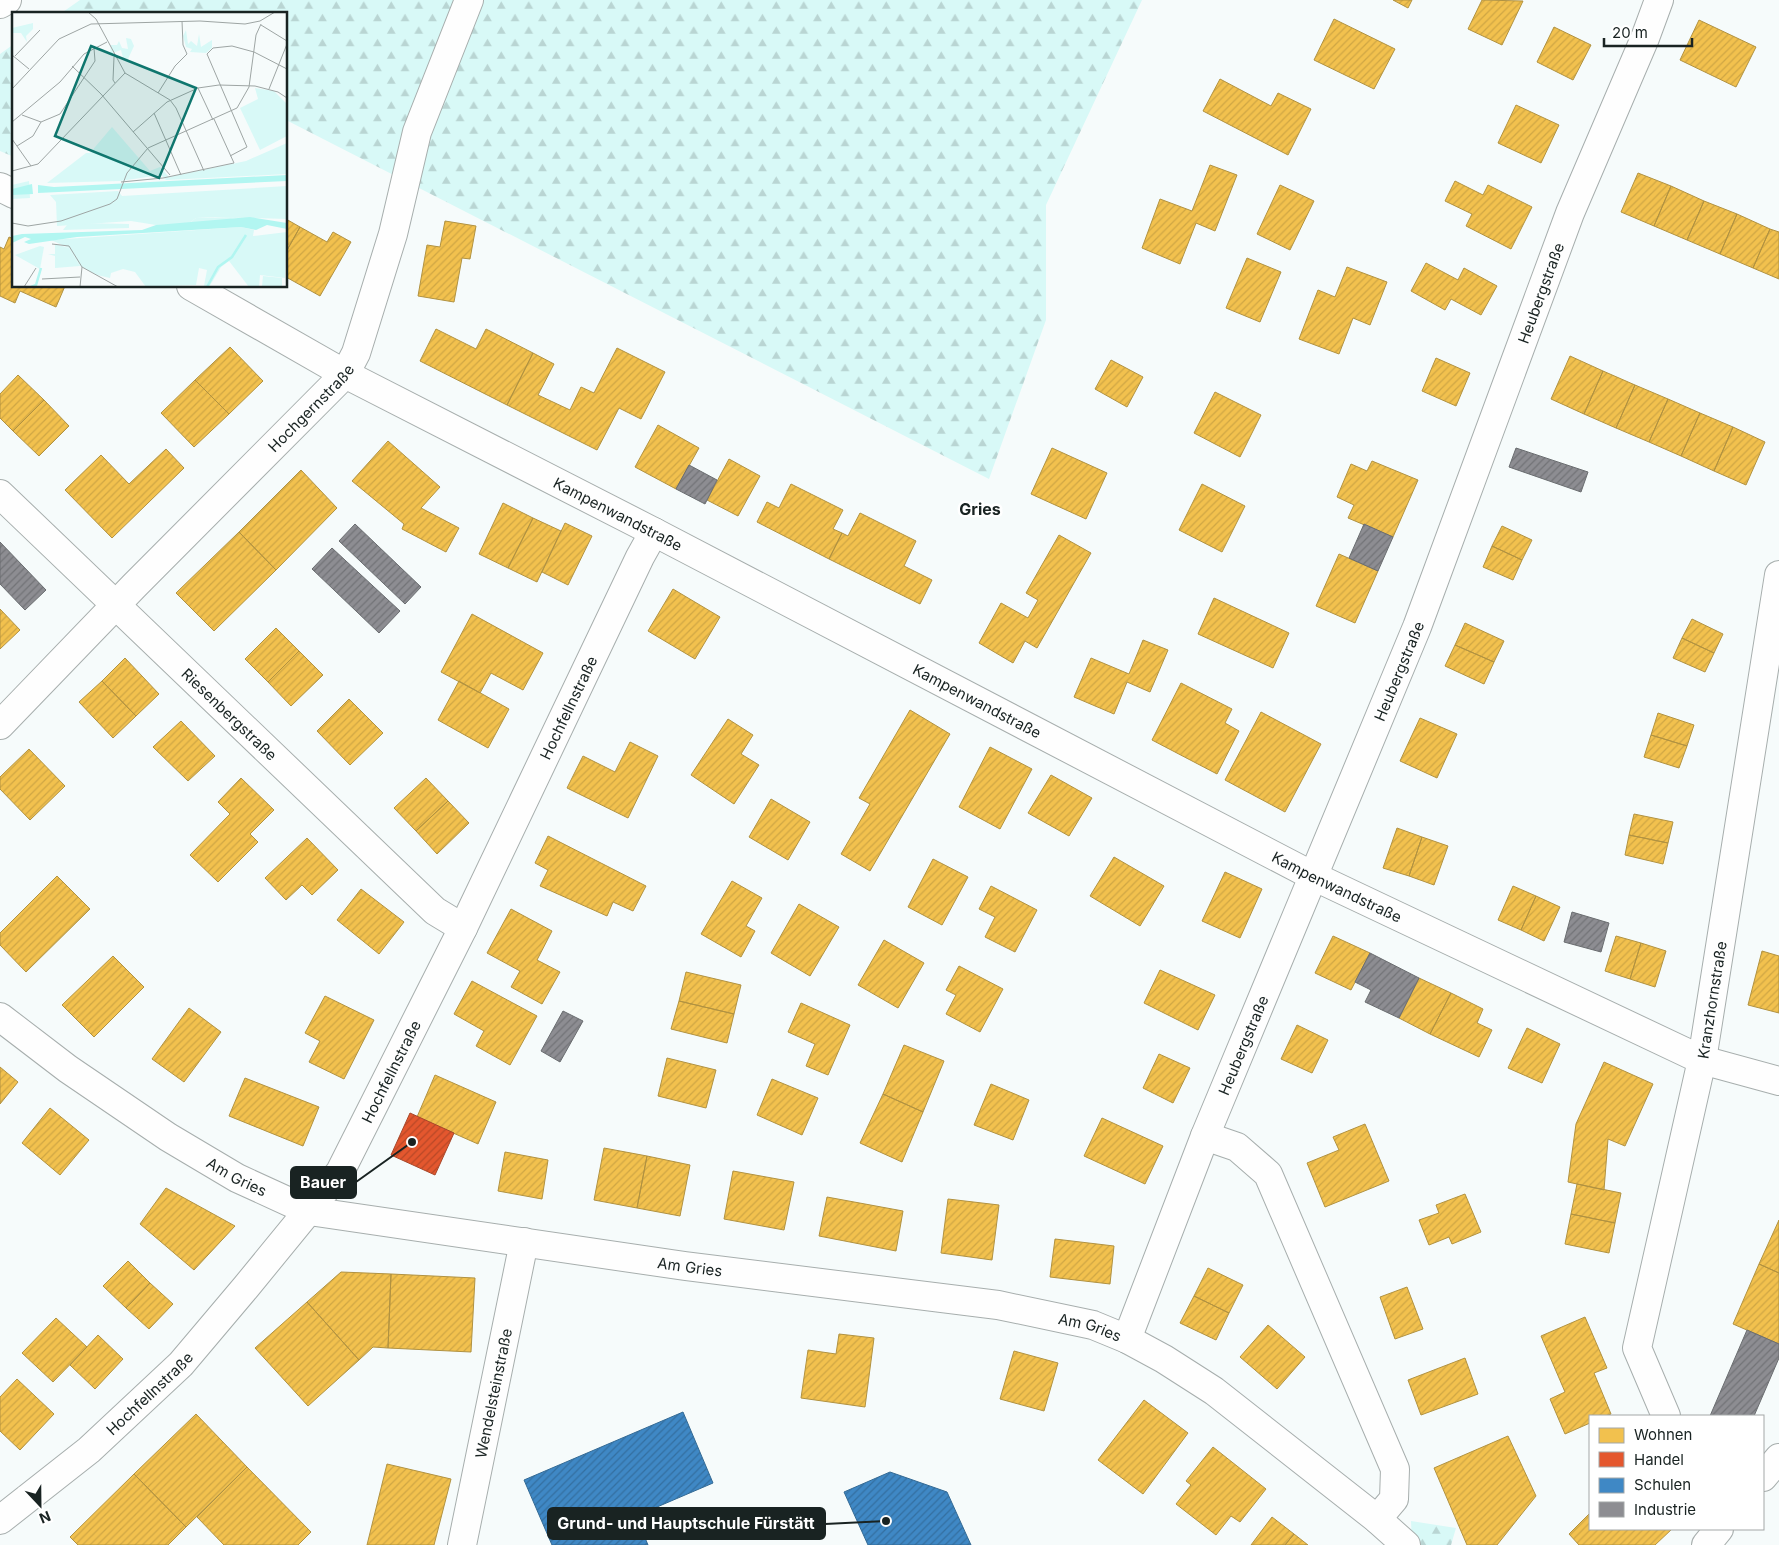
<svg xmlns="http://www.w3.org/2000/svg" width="1779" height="1545" font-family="Inter,sans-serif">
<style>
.forest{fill:url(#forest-firs)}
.homes{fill:url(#homes-hatch);stroke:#b19241}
.shops{fill:url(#shops-hatch);stroke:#a7472a}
.schools{fill:url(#schools-hatch);stroke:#346a94}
.industry{fill:url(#industry-hatch);stroke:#6a6d70}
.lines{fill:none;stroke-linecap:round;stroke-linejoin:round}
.minor-casing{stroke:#a7aead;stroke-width:30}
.minor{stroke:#fefefe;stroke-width:28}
.labels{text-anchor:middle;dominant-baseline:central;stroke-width:5;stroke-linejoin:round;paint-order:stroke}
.street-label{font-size:15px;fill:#192322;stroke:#fff}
.neighbourhood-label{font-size:16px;font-weight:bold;fill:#192322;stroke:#fff}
.inset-river{fill:none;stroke:#b2f6f1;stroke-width:2.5}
.inset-road{fill:none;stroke:#9ea5a4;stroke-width:1}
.view{fill:#0f766e;fill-opacity:0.15;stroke:#0f766e;stroke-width:2.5}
.inset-edge{fill:none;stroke:#192322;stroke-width:2.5}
.leader{fill:none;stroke:#192322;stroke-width:2}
.callout-dot{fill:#192322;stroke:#fff;stroke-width:2}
.callout{fill:#192322;stroke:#192322;stroke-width:2}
.callout-label{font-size:16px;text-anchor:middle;font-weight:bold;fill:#fff}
</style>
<defs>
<pattern id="forest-firs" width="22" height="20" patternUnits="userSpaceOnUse" patternTransform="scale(1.25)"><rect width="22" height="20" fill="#d8f9f7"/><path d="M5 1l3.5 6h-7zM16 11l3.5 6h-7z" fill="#b9d5d3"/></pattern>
<pattern id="homes-hatch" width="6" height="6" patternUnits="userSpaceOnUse" patternTransform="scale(1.25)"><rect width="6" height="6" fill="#f2c14e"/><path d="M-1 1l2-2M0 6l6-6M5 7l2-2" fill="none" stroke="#cfa644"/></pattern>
<pattern id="shops-hatch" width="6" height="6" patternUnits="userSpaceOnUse" patternTransform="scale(1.25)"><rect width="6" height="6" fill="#e4572e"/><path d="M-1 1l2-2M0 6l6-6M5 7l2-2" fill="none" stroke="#b84827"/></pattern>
<pattern id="schools-hatch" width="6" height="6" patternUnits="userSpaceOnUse" patternTransform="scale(1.25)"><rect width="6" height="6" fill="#3f88c5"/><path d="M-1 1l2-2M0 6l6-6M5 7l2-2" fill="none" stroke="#346fa0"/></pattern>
<pattern id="industry-hatch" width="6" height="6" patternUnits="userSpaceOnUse" patternTransform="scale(1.25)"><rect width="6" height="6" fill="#8d8d92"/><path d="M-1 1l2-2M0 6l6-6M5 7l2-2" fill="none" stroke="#727377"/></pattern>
</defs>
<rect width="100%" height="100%" fill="#f6fbfb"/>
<path class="forest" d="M80 0H1142L1046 205V320L989 479 286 120V14H60Z
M14 44V157L0 151V54Z
M1411 1521 1456 1528 1451 1545H1412Z"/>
<path class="homes" d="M1393 0H1412L1408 8Z
M1482 0 1523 1 1502 45 1468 29Z
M1334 19 1395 49 1374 89 1314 60Z
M1699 20 1756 47 1736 87 1680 60Z
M1554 27 1591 45 1573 80 1537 62Z
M1220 79 1271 106 1278 93 1311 109 1288 155 1203 111Z
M1516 105 1559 125 1541 163 1498 143Z
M1210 165 1237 175 1215 231 1196 223 1180 264 1142 248 1160 199 1192 211Z
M1638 173 1671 186 1654 226 1621 212Z
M1455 181 1483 195 1488 185 1532 207 1511 249 1466 226 1472 214 1445 201Z
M1280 185 1314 201 1290 250 1257 234Z
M1671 186 1704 201 1687 240 1654 226Z
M1704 201 1737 214 1720 254 1687 240Z
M1737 214 1770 229 1753 268 1720 254Z
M286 219 300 227 286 252Z
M445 221 476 226 470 259 462 258 454 302 418 296 427 245 440 247Z
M300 227 327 242 333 232 351 242 320 296 286 277V252Z
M1770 229 1779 232V279L1753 268Z
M9 237 14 239V286H65L56 307 20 291 15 303 0 296V247L4 249Z
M1247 258 1281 272 1260 322 1226 308Z
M1426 263 1458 280 1464 268 1497 286 1481 315 1451 299 1445 310 1411 291Z
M1347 267 1387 282 1370 325 1353 318 1339 354 1299 339 1318 290 1335 297Z
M436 329 476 349 486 329 533 353 507 405 420 361Z
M230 347 263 381 229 414 195 380Z
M617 348 665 372 641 419 619 408 597 450 507 405 533 353 554 364 538 395 570 410 581 387 594 393Z
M1570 356 1603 371 1584 414 1551 399Z
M1436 358 1470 373 1456 406 1422 391Z
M1111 360 1143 377 1127 407 1095 389Z
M1603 371 1635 385 1616 428 1584 414Z
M18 375 44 400 13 431 0 418V394Z
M195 380 229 414 194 447 161 413Z
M1635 385 1668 399 1649 442 1616 428Z
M1215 392 1261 415 1240 457 1194 433Z
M1668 399 1700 413 1681 456 1649 442Z
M44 400 69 426 39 456 13 431Z
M1700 413 1733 427 1714 471 1681 456Z
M658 425 699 448 676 489 635 467Z
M1733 427 1765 442 1746 485 1714 471Z
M388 441 440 487 421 508 459 528 446 552 402 529 404 524 352 481Z
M1052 448 1107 473 1086 519 1031 494Z
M166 449 184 468 112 538 65 490 101 455 129 484Z
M729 459 760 476 738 516 707 500Z
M1372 461 1418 480 1393 537 1348 518 1354 505 1337 497 1351 464 1367 471Z
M301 470 337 508 276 570 239 532Z
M791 484 843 510 833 529 842 533 829 559 757 522 767 502 779 508Z
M1202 484 1245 506 1222 552 1179 530Z
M503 503 533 518 508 568 479 554Z
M860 513 916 541 904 566 932 580 920 604 829 559 842 533 848 536Z
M533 518 561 531 537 582 508 568Z
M565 523 592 536 568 585 542 572Z
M1502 526 1532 540 1522 560 1492 546Z
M239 532 276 570 214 631 176 593Z
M1059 535 1091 553 1037 648 1025 641 1013 663 979 643 1001 603 1028 618 1038 600 1026 593Z
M1492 546 1522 560 1513 580 1483 567Z
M1339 554 1378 571 1355 623 1316 606Z
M673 589 720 617 695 659 648 631Z
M1214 598 1289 633 1273 668 1198 634Z
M0 609 20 630 0 649Z
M472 614 543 653 523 690 491 673 480 693 441 672Z
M1692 619 1723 634 1714 653 1682 638Z
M1465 623 1504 641 1494 662 1455 645Z
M276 628 299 651 268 682 245 659Z
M1682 638 1714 653 1705 672 1673 658Z
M1143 640 1168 650 1150 692 1127 682 1114 714 1074 697 1091 658 1129 674Z
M1455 645 1494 662 1484 684 1445 666Z
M299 651 323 675 291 706 268 682Z
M125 658 159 694 136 716 102 681Z
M102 681 136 716 113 738 79 702Z
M459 681 509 709 488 748 438 720Z
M1181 683 1232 709 1225 723 1239 731 1217 774 1152 740Z
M349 699 383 733 350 765 317 731Z
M910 710 950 734 870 871 841 854 870 804 859 798Z
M1261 712 1321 744 1285 812 1225 780Z
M1658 713 1694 725 1687 746 1651 735Z
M1420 718 1457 734 1437 778 1400 761Z
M728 719 753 735 741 754 759 765 734 804 691 775Z
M181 721 215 756 188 781 153 747Z
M1651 735 1687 746 1679 768 1644 757Z
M630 742 658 756 628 818 567 788 583 756 615 772Z
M990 747 1032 769 1000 829 959 807Z
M29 749 65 786 30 820 0 789V777Z
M1051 775 1092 798 1069 836 1028 813Z
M241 778 274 810 250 834 258 842 218 882 190 855 230 814 218 802Z
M426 778 448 801 416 831 394 808Z
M771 799 810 822 788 860 749 837Z
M448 801 469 823 437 854 416 831Z
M1634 814 1673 822 1668 843 1629 835Z
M1397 828 1422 837 1409 876 1383 868Z
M1629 835 1668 843 1663 864 1625 855Z
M548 836 646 886 633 911 613 902 607 916 540 886 548 870 535 863Z
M1422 837 1448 846 1434 885 1409 876Z
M307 838 338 870 312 895 302 885 286 900 265 878Z
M1114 857 1164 886 1140 926 1090 896Z
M933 859 968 877 942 925 908 907Z
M1225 872 1262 889 1240 938 1202 921Z
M57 876 90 909 26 972 0 945V933Z
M732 881 762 898 746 926 755 931 741 957 701 934Z
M991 886 1037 910 1015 952 985 937 995 917 979 909Z
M1513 886 1536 896 1521 930 1498 920Z
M361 889 404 922 379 954 337 920Z
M1536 896 1560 907 1544 941 1521 930Z
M799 904 839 927 810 976 771 953Z
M511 909 552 931 537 960 560 972 542 1004 511 987 520 971 487 953Z
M1333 936 1370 953 1351 990 1315 973Z
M1616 936 1641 943 1630 979 1605 971Z
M884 940 924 963 898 1008 858 985Z
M1641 943 1666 951 1655 987 1630 979Z
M1762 951 1779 956V1013L1748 1005Z
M113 956 144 987 94 1037 62 1005Z
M959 966 1003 989 980 1032 946 1014 956 995 946 990Z
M1160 970 1215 995 1198 1030 1144 1003Z
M686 972 741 985 734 1014 679 1001Z
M1419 978 1451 993 1430 1034 1399 1018Z
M472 981 537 1016 510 1065 476 1046 484 1031 454 1014Z
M1451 993 1483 1009 1477 1023 1492 1030 1479 1057 1430 1034Z
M325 996 374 1020 344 1079 309 1062 320 1041 305 1033Z
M679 1001 734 1014 727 1043 671 1029Z
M801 1003 850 1025 828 1075 806 1066 815 1044 788 1032Z
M189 1008 221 1032 184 1082 152 1059Z
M1297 1025 1328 1040 1312 1073 1281 1059Z
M1527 1028 1560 1044 1542 1083 1508 1068Z
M904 1045 944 1061 923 1112 883 1094Z
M1159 1054 1190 1068 1173 1103 1143 1088Z
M667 1058 716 1070 706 1108 658 1096Z
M1604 1062 1653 1084 1625 1146 1608 1139 1604 1190 1568 1182 1576 1124Z
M0 1067 18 1082 0 1104Z
M435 1075 496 1102 478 1144 417 1117Z
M245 1078 319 1107 303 1146 229 1116Z
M772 1079 818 1098 802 1135 757 1115Z
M991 1084 1029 1100 1013 1140 974 1125Z
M883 1094 923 1112 902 1162 860 1143Z
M50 1108 89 1140 60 1175 22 1143Z
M1102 1118 1163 1146 1145 1184 1084 1156Z
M1365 1124 1389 1181 1325 1207 1307 1163 1339 1150 1333 1137Z
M604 1148 647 1156 637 1208 594 1200Z
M505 1152 548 1160 542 1199 498 1191Z
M647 1156 690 1165 680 1216 637 1208Z
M733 1171 794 1182 784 1230 724 1219Z
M1577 1184 1621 1193 1615 1223 1571 1214Z
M166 1188 235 1226 194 1270 140 1224Z
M1465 1194 1481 1232 1452 1244 1449 1237 1429 1245 1419 1220 1439 1213 1436 1205Z
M827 1197 903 1211 896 1251 819 1236Z
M948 1199 999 1205 992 1260 941 1253Z
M1571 1214 1615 1223 1609 1253 1565 1244Z
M1779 1220V1273L1759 1264Z
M1055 1239 1114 1246 1110 1284 1050 1277Z
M128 1261 150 1283 126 1308 103 1286Z
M1759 1264 1779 1273V1344L1733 1324Z
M1208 1268 1243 1285 1229 1313 1194 1296Z
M341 1272 391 1274 388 1348 373 1347 359 1360 307 1302Z
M391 1274 475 1278 471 1352 388 1348Z
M150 1283 173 1304 149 1329 126 1308Z
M1407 1287 1423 1329 1395 1339 1380 1297Z
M1194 1296 1229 1313 1216 1340 1180 1323Z
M307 1302 359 1360 308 1406 255 1348Z
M1585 1317 1607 1368 1594 1373 1611 1414 1606 1416H1590V1423L1565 1434 1550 1399 1565 1392 1541 1336Z
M56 1318 87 1347 53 1382 22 1353Z
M1268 1325 1305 1357 1277 1389 1240 1357Z
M839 1334 874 1338 865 1407 801 1398 808 1350 836 1354Z
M98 1335 123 1359 95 1389 70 1365Z
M1014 1351 1058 1363 1044 1411 1000 1399Z
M1465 1358 1478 1394 1421 1415 1408 1380Z
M17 1379 54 1414 20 1450 0 1431V1397Z
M1144 1400 1188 1433 1143 1494 1098 1460Z
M196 1414 247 1467 186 1527 134 1474Z
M1508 1436 1536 1496 1497 1545H1467L1434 1468Z
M1213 1447 1266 1489 1240 1522 1231 1516 1216 1535 1176 1504 1191 1485 1186 1481Z
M387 1464 451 1479 434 1545H367Z
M247 1467 311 1532 298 1545H224L197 1517Z
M134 1474 186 1527 168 1545H78L70 1537Z
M1590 1513V1529H1672L1655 1545H1579L1569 1534Z
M1272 1517 1294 1534 1285 1545H1251Z
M1294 1534 1308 1545H1285Z"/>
<path class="shops" d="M410 1113 454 1133 435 1175 391 1155Z"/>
<path class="schools" d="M683 1412 713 1483 636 1516 648 1545H552L524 1480Z
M890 1472 947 1492 971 1545H868L844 1492Z"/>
<path class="industry" d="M1516 448 1588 472 1581 492 1509 467Z
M689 465 717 480 705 504 676 489Z
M355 524 421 587 405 604 339 541Z
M1364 524 1393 537 1378 571 1349 558Z
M0 542 46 590 25 610 0 584Z
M332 548 400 611 379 633 312 569Z
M1572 912 1609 923 1601 952 1564 942Z
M1370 953 1419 978 1399 1018 1365 1002 1371 990 1355 982Z
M563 1011 583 1021 560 1062 541 1051Z
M1747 1330 1779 1344V1358L1754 1416H1710Z"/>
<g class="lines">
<defs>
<g id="minor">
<path d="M0 4 7 0"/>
<path d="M0 187 14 194"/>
<path id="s1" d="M191 286 345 374 654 532 1313 876 1702 1060 1779 1081"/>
<path id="s2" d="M0 494 435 911 463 928"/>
<path id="s3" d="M0 725 134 586 345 374 356 353 393 234 417 132 469 0"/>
<path id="s4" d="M0 1017 68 1069 168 1137 237 1178 309 1211 685 1266 998 1305 1093 1325 1127 1339 1164 1359 1214 1391 1377 1519 1406 1545"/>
<path d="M1205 1136 1237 1147 1268 1174 1395 1469 1394 1499 1377 1519"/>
<path id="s5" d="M1127 1339 1205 1136 1417 627 1570 213 1645 38 1659 0"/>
<path id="s6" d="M1666 1416 1637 1348 1702 1060 1779 575"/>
<path d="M1763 1477 1779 1458"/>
<path id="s7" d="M0 1520 89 1450 181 1364 246 1287 340 1172 463 928 640 557 654 532"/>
<path id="s8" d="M462 1545 524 1242"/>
<path d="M1706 1545 1719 1529"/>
</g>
</defs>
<use href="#minor" class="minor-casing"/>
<use href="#minor" class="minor"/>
</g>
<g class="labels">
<g class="street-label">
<text stroke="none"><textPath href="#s5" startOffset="1125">Heubergstraße</textPath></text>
<text stroke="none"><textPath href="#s3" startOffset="444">Hochgernstraße</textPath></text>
<text stroke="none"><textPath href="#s1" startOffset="484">Kampenwandstraße</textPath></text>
<text stroke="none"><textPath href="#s5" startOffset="721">Heubergstraße</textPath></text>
<text stroke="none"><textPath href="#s1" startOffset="889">Kampenwandstraße</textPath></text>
<text stroke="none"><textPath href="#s7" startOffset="1006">Hochfellnstraße</textPath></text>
<text stroke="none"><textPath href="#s2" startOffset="318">Riesenbergstraße</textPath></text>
<text stroke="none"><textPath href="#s1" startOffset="1294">Kampenwandstraße</textPath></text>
<text stroke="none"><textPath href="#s6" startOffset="430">Kranzhornstraße</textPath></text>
<text stroke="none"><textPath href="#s5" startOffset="316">Heubergstraße</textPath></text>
<text stroke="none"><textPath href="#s7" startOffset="601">Hochfellnstraße</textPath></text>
<text stroke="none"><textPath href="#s4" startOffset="286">Am Gries</textPath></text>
<text stroke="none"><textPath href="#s4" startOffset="751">Am Gries</textPath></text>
<text stroke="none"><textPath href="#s4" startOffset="1156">Am Gries</textPath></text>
<text stroke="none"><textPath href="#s7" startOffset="196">Hochfellnstraße</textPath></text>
<text stroke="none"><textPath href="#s8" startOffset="155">Wendelsteinstraße</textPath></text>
</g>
<g class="neighbourhood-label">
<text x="980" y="509">Gries</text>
</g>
</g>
<g transform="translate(12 12)">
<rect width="275" height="275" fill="#f6fbfb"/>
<path d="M17 169 18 186 0 187V173ZM229 205 208 209 176 212 184 206ZM71 211 117 212V216L51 218 55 213ZM28 234 32 235 28 257 3 243Z" fill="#d8f9f7"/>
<path d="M21 11V17L14 24 15 30 9 21H0V16ZM174 18 176 32 179 29 185 34 187 22 189 35 200 28V36L194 41 178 40 180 37 174 35 171 24ZM114 26 119 27 122 34 116 47 111 46 109 38 98 42 99 33H105L107 29 110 36 116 37ZM100 115 138 159 148 155 157 165 234 149 275 131V162L154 168 149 163 108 169 35 171 74 141H78ZM275 174V207L204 205 184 206 176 212 144 213 119 209 45 214 44 190 38 183 106 179 110 184ZM229 215 242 218 241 224 275 220 273 266 248 263 247 275H237L217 249 209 255 197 275 192 274 195 258 187 256 184 273 134 275 123 260 111 257 99 261 98 266 85 263 68 254 57 236 39 228Z" fill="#d8f9f7"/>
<path d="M243 76 262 79 275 92V124L248 138 228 96 246 87ZM43 232 57 236 68 254 43 256V244L36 242H43ZM251 264 270 266V275L250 274Z" fill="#d8f9f7"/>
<path d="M275 163V169L26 181V173L42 175ZM20 172 21 182 0 183V177ZM238 205 275 211V217L255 213 244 218 229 215 65 225 17 232 12 230 19 227 13 225 0 231V224L10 222 130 218 144 213Z" fill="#b2f6f1"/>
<path class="inset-river" d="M19 275 24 273 29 256M195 275 206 255 220 245 234 223"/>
<path class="inset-road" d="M76 0 84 7 113 61 158 88 164 96 192 159M249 13 275 29M0 43 17 57M3 44 28 18M102 45 101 68 103 71M60 54 89 82 158 163M186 76 201 108M0 77 47 27 79 12 188 9 233 12 248 9 263 0M257 77 275 32M146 81 163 54 175 42 171 33 170 9M142 101 169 163M10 103 29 110 48 102 83 49 82 36M0 110 48 70 72 42 95 30M121 120 155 90 186 76 207 73 243 74 266 80 275 86M0 127 19 154M5 134 21 124 29 110M218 144 235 135 195 42 201 36 220 34 242 40 275 57M0 159 26 152 113 61M109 170 151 166 222 151 202 107M0 211 16 214 49 209 98 192 105 187 115 161 136 136 225 96 237 75 244 23 249 12M40 232 57 234 70 255 106 275M30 267 68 265M12 275 24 256M68 275 70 255"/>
<path class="view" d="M79 34 184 76 147 166 43 124Z"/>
<rect width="275" height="275" class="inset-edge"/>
</g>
<path class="leader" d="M412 1142L356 1182M886 1521L825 1524"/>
<g class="callout-dot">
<circle cx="412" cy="1142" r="5"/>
<circle cx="886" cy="1521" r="5"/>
</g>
<g class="callout">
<rect x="291" y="1167" width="65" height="31" rx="5"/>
<rect x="548" y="1508" width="277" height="31" rx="5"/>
</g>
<g class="callout-label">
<text x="323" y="1188">Bauer</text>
<text x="686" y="1529">Grund- und Hauptschule Fürstätt</text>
</g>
<rect x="1589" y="1415" width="175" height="115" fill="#ffffff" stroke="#a3a7a7"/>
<rect x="1599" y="1428" width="25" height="15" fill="#f2c14e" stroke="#a3a7a7"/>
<text x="1634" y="1440" font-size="15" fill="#192322">Wohnen</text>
<rect x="1599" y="1452" width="25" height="15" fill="#e4572e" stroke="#a3a7a7"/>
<text x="1634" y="1465" font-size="15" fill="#192322">Handel</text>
<rect x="1599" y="1478" width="25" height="15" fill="#3f88c5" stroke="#a3a7a7"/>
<text x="1634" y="1490" font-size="15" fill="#192322">Schulen</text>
<rect x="1599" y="1502" width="25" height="15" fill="#8d8d92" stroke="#a3a7a7"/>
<text x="1634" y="1515" font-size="15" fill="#192322">Industrie</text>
<g transform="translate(40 1505) rotate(158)" stroke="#ffffff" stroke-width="4" paint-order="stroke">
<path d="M0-4L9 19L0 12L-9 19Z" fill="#192322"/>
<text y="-8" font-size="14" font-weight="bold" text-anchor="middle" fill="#192322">N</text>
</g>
<path d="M1604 38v8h88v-8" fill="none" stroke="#192322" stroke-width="2.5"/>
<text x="1612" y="38" font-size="15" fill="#192322" stroke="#ffffff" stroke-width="4" paint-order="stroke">20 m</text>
</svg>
